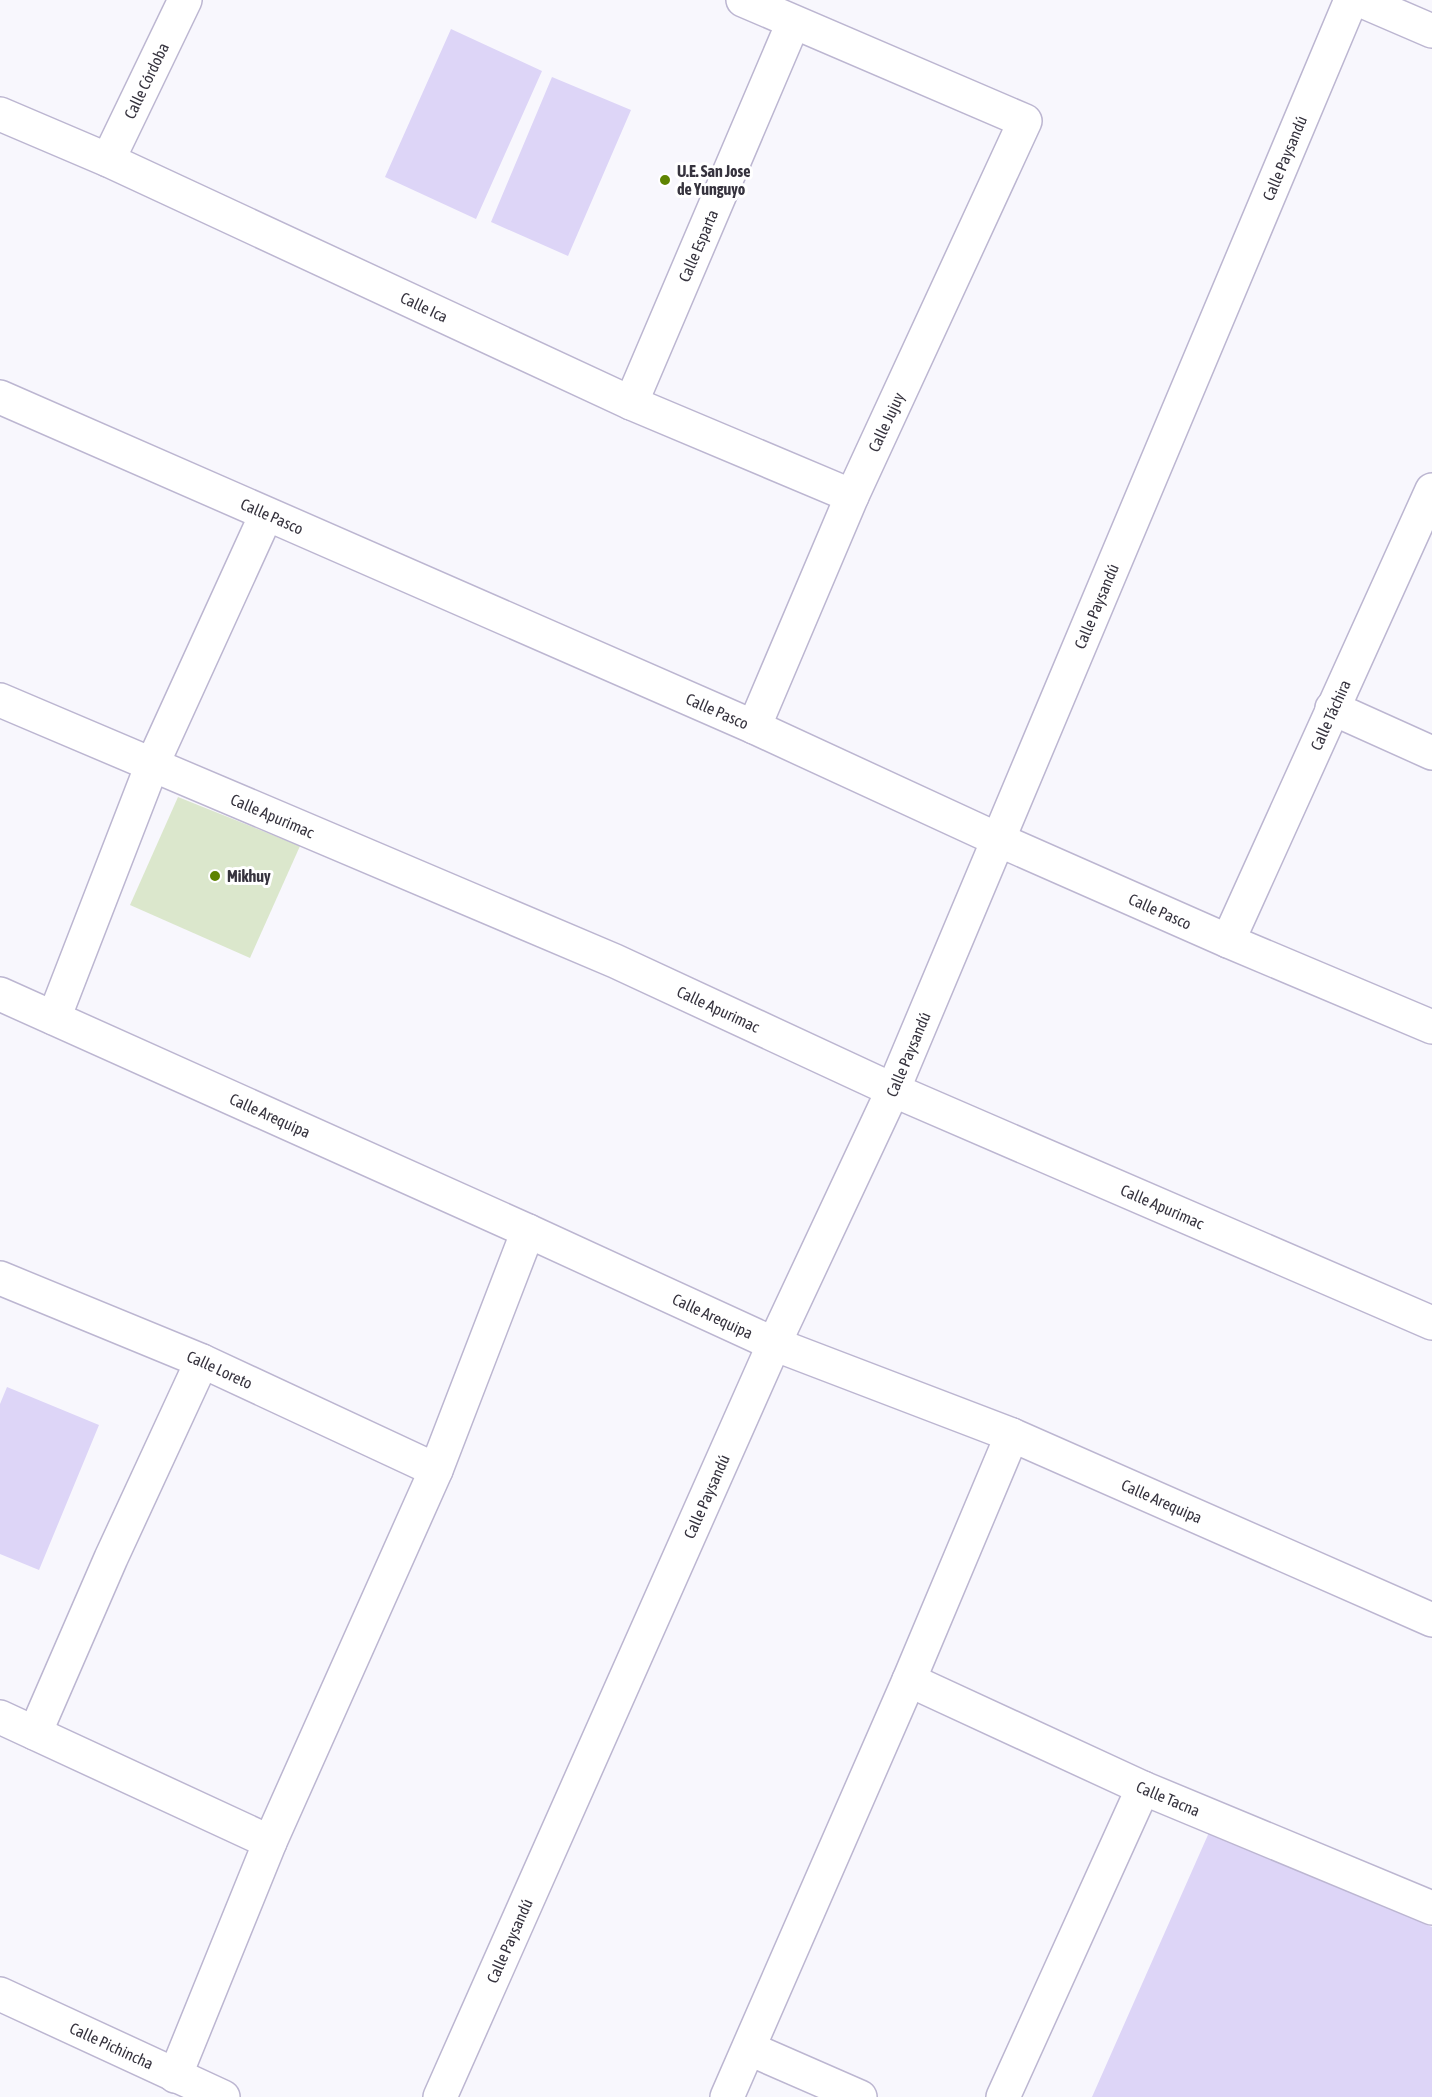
<svg xmlns="http://www.w3.org/2000/svg" width="1432" height="2097" font-family="'Asap Condensed',sans-serif">
<style>
.green{fill:#ddd5f7}
.building{fill:#dbe7cc}
.lines{fill:none;stroke-linecap:round;stroke-linejoin:round}
.minor-casing{stroke:#bcb6d1;stroke-width:36}
.minor{stroke:#fff;stroke-width:33}
.poi-dot{fill:#5e8301;stroke:#fff;stroke-width:2}
.labels{text-anchor:middle;dominant-baseline:central;stroke-width:6;stroke-linejoin:round;paint-order:stroke}
.street-label{font-size:16px;fill:#36333e;stroke:#fff}
.poi-label{font-size:16px;font-weight:bold;fill:#36333e;stroke:#fff;text-anchor:start}
</style>
<rect width="100%" height="100%" fill="#f8f7fd"/>
<path class="green" d="M451 29 542 71 476 219 385 177Z
M552 77 631 110 568 256 491 222Z
M7 1387 99 1425 39 1570 0 1554V1404Z
M1211 1828 1432 1927V2097H1092Z"/>
<path class="building" d="M178 797 300 846 250 958 130 905Z"/>
<g class="lines">
<defs>
<g id="minor">
<path d="M743 0 1025 121 852 496 754 727"/>
<path d="M1360 0 1432 31"/>
<path id="s1" d="M0 114 108 160 631 403 852 496"/>
<path id="s2" d="M108 160 185 0"/>
<path id="s3" d="M0 397 754 727 999 840 1228 941 1432 1027"/>
<path id="s4" d="M631 403 793 23"/>
<path id="s5" d="M0 700 615 961 893 1090 1432 1323"/>
<path d="M1332 708 1432 753"/>
<path id="s6" d="M1228 941 1432 490"/>
<path id="s7" d="M0 994 528 1231 774 1344 1012 1435 1432 1620"/>
<path d="M54 1018 152 765 266 515"/>
<path id="s8" d="M0 1278 202 1361 436 1470"/>
<path id="s9" d="M909 1680 1143 1788 1432 1908"/>
<path d="M0 1717 270 1842"/>
<path d="M35 1733 111 1558 202 1361"/>
<path id="s10" d="M0 1994 223 2097"/>
<path d="M750 2049 860 2097"/>
<path d="M175 2076 270 1842 436 1470 528 1231"/>
<path id="s11" d="M440 2097 774 1344 893 1090 1351 0"/>
<path d="M727 2097 909 1680 1012 1435"/>
<path d="M1003 2097 1143 1788"/>
</g>
</defs>
<use href="#minor" class="minor-casing"/>
<use href="#minor" class="minor"/>
</g>
<g class="poi-dot">
<circle cx="665" cy="180" r="6"/>
<circle cx="215" cy="876" r="6"/>
</g>
<g class="labels">
<g class="street-label">
<text stroke="none"><textPath href="#s2" startOffset="88">Calle Córdoba</textPath></text>
<text stroke="none"><textPath href="#s11" startOffset="2115">Calle Paysandú</textPath></text>
<text stroke="none"><textPath href="#s4" startOffset="171">Calle Esparta</textPath></text>
<text stroke="none"><textPath href="#s1" startOffset="466">Calle Ica</textPath></text>
<text transform="translate(886 422) rotate(-65)">Calle Jujuy</text>
<text stroke="none"><textPath href="#s3" startOffset="297">Calle Pasco</textPath></text>
<text stroke="none"><textPath href="#s11" startOffset="1629">Calle Paysandú</textPath></text>
<text stroke="none"><textPath href="#s3" startOffset="783">Calle Pasco</textPath></text>
<text stroke="none"><textPath href="#s6" startOffset="248">Calle Táchira</textPath></text>
<text stroke="none"><textPath href="#s5" startOffset="296">Calle Apurimac</textPath></text>
<text stroke="none"><textPath href="#s3" startOffset="1269">Calle Pasco</textPath></text>
<text stroke="none"><textPath href="#s5" startOffset="782">Calle Apurimac</textPath></text>
<text stroke="none"><textPath href="#s11" startOffset="1143">Calle Paysandú</textPath></text>
<text stroke="none"><textPath href="#s7" startOffset="296">Calle Arequipa</textPath></text>
<text stroke="none"><textPath href="#s5" startOffset="1268">Calle Apurimac</textPath></text>
<text stroke="none"><textPath href="#s7" startOffset="782">Calle Arequipa</textPath></text>
<text stroke="none"><textPath href="#s8" startOffset="238">Calle Loreto</textPath></text>
<text stroke="none"><textPath href="#s11" startOffset="657">Calle Paysandú</textPath></text>
<text stroke="none"><textPath href="#s7" startOffset="1268">Calle Arequipa</textPath></text>
<text stroke="none"><textPath href="#s9" startOffset="285">Calle Tacna</textPath></text>
<text stroke="none"><textPath href="#s11" startOffset="171">Calle Paysandú</textPath></text>
<text stroke="none"><textPath href="#s10" startOffset="123">Calle Pichincha</textPath></text>
</g>
<g class="poi-label">
<text x="677" y="171">U.E. San Jose<tspan x="677" dy="18">de Yunguyo</tspan></text>
<text x="227" y="876">Mikhuy</text>
</g>
</g>
</svg>
